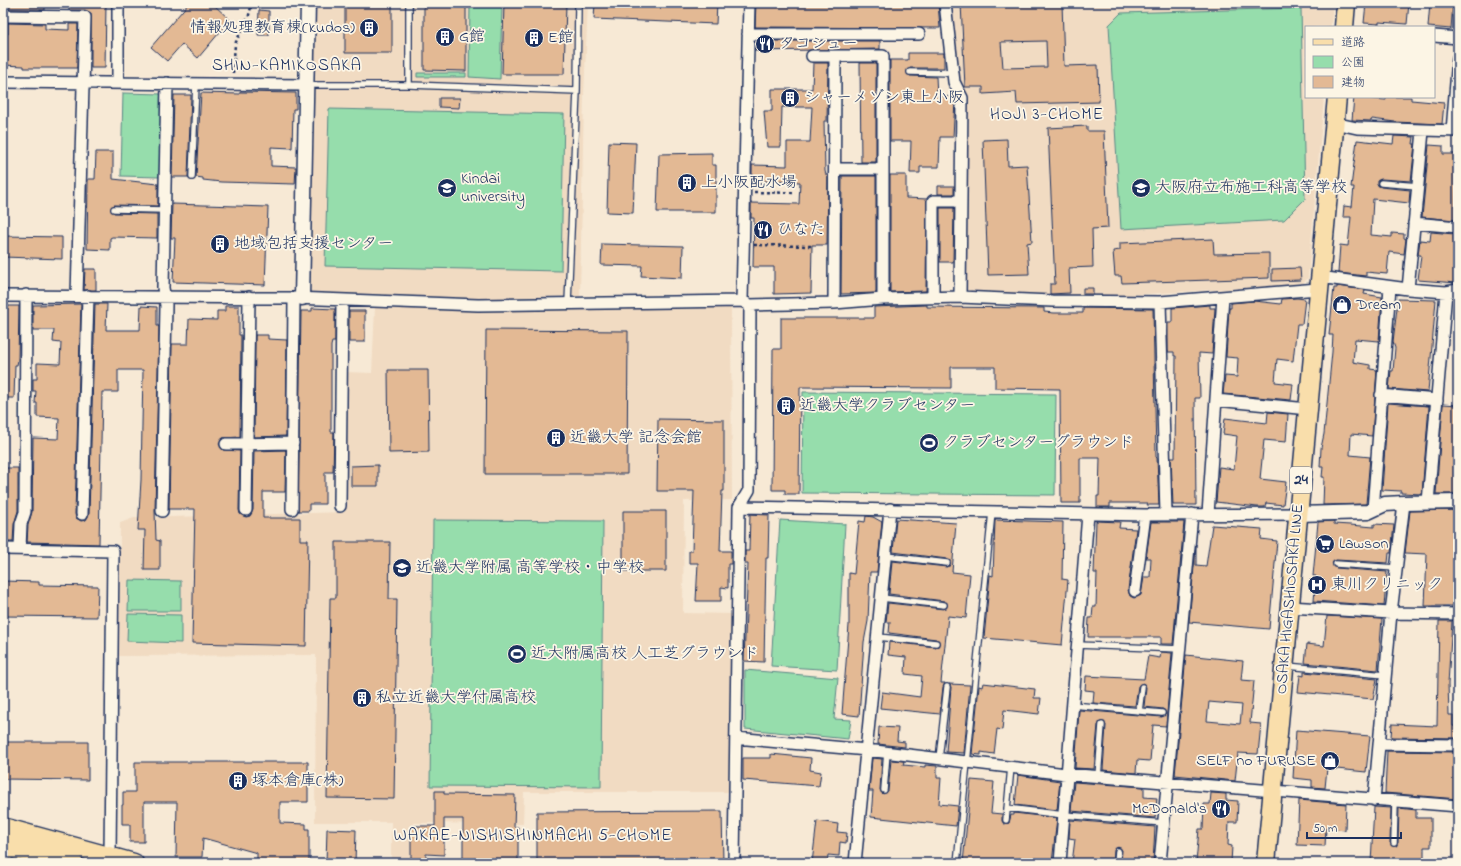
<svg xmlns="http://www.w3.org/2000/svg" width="1461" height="866" font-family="'Indie Flower','Klee One',sans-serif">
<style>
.built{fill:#f1dbc2}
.green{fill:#96ddac;stroke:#588685}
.building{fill:#e3b994;stroke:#1b2f5e;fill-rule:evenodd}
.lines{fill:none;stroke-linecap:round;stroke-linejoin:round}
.service-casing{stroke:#1b2f5e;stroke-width:8}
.minor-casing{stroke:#1b2f5e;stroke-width:14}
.tertiary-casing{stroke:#1b2f5e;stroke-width:17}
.primary-casing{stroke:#1b2f5e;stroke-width:21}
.motorway-casing{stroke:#1b2f5e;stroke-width:24}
.path{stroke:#1b2f5e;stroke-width:2.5;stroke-dasharray:3 3;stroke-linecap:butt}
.service{stroke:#fcf5e5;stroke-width:5.5}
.minor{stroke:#fcf5e5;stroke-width:11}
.tertiary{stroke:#fcf5e5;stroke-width:14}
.primary{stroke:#f9deab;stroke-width:18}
.motorway{stroke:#f9deab;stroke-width:21}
.labels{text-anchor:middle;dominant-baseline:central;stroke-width:3.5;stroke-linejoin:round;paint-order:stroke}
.shield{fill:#fcf5e5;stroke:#5e6a86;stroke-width:1}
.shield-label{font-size:15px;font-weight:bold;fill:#1b2f5e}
.poi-label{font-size:16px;fill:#1b2f5e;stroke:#fcf5e5;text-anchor:start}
.street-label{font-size:16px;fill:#1b2f5e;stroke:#fcf5e5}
.neighbourhood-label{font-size:17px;letter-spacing:1px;fill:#1b2f5e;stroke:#fcf5e5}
</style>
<rect width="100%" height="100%" fill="#f7e9d5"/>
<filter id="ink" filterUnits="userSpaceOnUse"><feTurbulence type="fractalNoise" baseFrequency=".025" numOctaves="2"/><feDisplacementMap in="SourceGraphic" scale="8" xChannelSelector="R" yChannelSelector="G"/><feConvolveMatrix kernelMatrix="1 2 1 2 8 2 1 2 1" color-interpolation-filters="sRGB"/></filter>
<g filter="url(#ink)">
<path class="built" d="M315 3H588L584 94 580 296 481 299 310 294Z
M948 3H1333L1331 27H1306V97H1324L1308 278 1303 283 1281 286 1111 296H1034L965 290 954 35Z
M375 308 447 310 731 308 732 500 684 501 683 613 733 614 732 792H524L523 824 414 823V863H391V822H315L316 655 119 656 120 523 134 518 345 512V372L372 373Z
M1426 858H1458V863H1426Z"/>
<path class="green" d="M470 3H502L500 79 469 77Z
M1301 8 1305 199 1284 220 1121 229 1109 25 1121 13Z
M417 73H466V77H417Z
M123 93 162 94 159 177 121 176Z
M329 109 564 114 561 271 325 266Z
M803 392 1056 394 1055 495 802 493Z
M433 520 603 521 601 787 430 786Z
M780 520 845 524 837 670 771 666Z
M129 580 181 581V611H128Z
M128 614 181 615V643L127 641Z
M745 670 838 678 834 719 851 720 848 739 745 729Z"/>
<path class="building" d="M8 3H45V10L8 9Z
M69 3H106L105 68H91V13L85 10H69Z
M189 3H212L230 20 198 58 182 44 167 61 151 47Z
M345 3H392V53H345Z
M424 3H466V71L424 70Z
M504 3H566L564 74H502Z
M595 3H717L716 24 594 19Z
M756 3H938L940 28 755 27Z
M961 3H1062L1064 66 1098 65 1099 102 1017 104 1016 92 983 94V87H965ZM1046 41 1047 67 1003 68 1001 42Z
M1366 3H1409L1407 24 1379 22V24L1364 23Z
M1430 3H1453L1451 29 1428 27Z
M259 10 269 11V35H258Z
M8 23 45 24V29L69 30V24H78L77 68H24V66L3 65V34H8Z
M755 41H880V49L755 51Z
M908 53H944V68H910L906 72 910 76 936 77 937 96 954 97 955 100 953 137H940L939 167H920V173H910L911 141H890V60H908Z
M813 63H828L827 121H824L825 171 826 175H828L827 245H812L811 293 774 294V267H753L754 218H751V203L799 204 800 182 760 181V185H752V165L787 166V142H810L812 107H782L781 147H767L764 111H772V89H812Z
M860 63H876V162H861Z
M240 92 296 93V109H293L292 148 271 147V166L296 167 295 184 221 182 203 180V178L196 177 201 93 240 94Z
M174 95H191L188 177H172Z
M1354 97 1386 100V97H1411V100L1444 103 1442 124 1395 122 1372 119 1371 121 1352 120Z
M439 98H460L459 108 439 107Z
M1087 126V131H1104L1108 228 1092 229 1093 267 1069 268 1070 293 1050 294V284H1055L1048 128Z
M1394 136 1414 137 1413 144H1415L1411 181 1381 179 1377 181V184L1381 187 1410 190 1409 203 1373 199 1371 235 1392 237V233L1404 234V238L1406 239 1404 254 1389 252 1387 274 1366 272V276L1338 273 1340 245 1348 246 1351 217H1343L1344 206 1352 207 1354 187H1351L1357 140 1393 144Z
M1007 139 1008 166 1027 165 1032 242 1027 243 1029 274 988 275 983 140Z
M609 142 636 143 633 213 607 212Z
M1429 145 1443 146V154H1458L1455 220 1422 217Z
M96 152H113V179L158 184V206L114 205 110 209 114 213 157 214V238L112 237 110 238V250L87 249 88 179H95Z
M712 153V165H716V212H657L659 154Z
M890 175H906V198L927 199 926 291 890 292Z
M842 176H876V293L841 294Z
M938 186H954V194H938Z
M172 204 268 207 265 285 173 282 175 238H171Z
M940 208H954L953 262H940Z
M1431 232 1454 234V240H1458L1457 283 1418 280 1421 255H1418L1420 240 1430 241Z
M3 236 62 237V259L3 257Z
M1213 239 1214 254 1269 253V278L1122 283 1121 276H1115L1113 251 1120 250V243Z
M602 244 683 246 682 278 641 276 642 266 601 265Z
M1300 268 1301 280 1272 281V269Z
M85 269H96V290H84Z
M1337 286 1365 290 1364 294 1382 297 1379 341 1355 339 1353 362 1370 365V369L1377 370 1372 436 1351 434 1350 455 1370 457 1366 504 1323 505 1324 477H1322L1323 467H1320L1321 448 1324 434 1332 352 1333 335H1329L1334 288H1337Z
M1083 288H1093V294H1083Z
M1297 298 1305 299 1302 324H1297L1293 361 1277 359 1275 382 1293 384 1291 400 1223 394 1225 376 1237 377 1238 358 1226 357 1229 308H1231V303L1254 301 1281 304 1282 299Z
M1398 299 1436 300 1428 392 1389 389 1391 371H1393L1395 348 1393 342Z
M81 304 75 514 76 518 81 521 86 520 89 514 95 304H107L106 330H140L141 306 157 307V326H159L155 511 156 540 160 541V570H144L145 530H138L141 480 143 370H118V392H102L99 544 27 542 28 525 32 512 33 438 58 439 59 418 37 417V403H35L36 391H33V379H37V363L60 364 61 343 53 342 54 330H33V305Z
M927 305V307L1044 308V312L1054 313H1083V308L1153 309 1156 457 1157 458 1159 505H1147L1148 503H1110V507H1097V496H1099L1100 458H1080V503H1061L1060 389 995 388V367H951V388L800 387 799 494H785V490H772L773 349H781V318H874V307Z
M1210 305V308H1215L1212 354 1199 353 1200 398H1195L1196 505H1173L1171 458H1175L1176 356H1174V352H1168V322H1172V308Z
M3 306H19L18 360 17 365H15L14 398H3Z
M225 306H239V335H241L240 437 223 438 219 444 223 450 240 451 239 510 240 514 246 517 250 516 253 510 254 451 286 450 285 492H263V518H300V540H308L306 646 192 643 195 509H169L172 344H188L189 319 217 320V311H225Z
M312 308 335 309V342H332L331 346V432H334L333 472H325V504H309V511H298L301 311H312Z
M349 311H365V342H349Z
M486 330 628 331 627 474H485Z
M255 335H268V339L287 340 286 436 254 437Z
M388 370H428L429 452 389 453Z
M1388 403 1429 406 1422 494 1401 493V491L1382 490Z
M1443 404 1458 405V494H1436Z
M1268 412 1288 414 1286 442 1264 440 1260 479 1286 482 1283 505 1266 503 1265 507H1257L1216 502 1219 467 1234 469 1237 436 1223 434 1225 418 1267 423Z
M658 419 724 420V491H722L720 551H731V564H728V588L721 587V601H696L698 563H689V551H692L694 491H657Z
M378 465V486H351V466Z
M3 468H18V511L14 524 13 542H3Z
M1458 510V573H1454V606H1425L1427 554 1405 553 1410 511Z
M623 511H666V571H623Z
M750 514 769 515 768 558H766L764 662 744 661 748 564H745V551H749Z
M866 516 873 517 882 522 877 572H870L868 621 864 642 859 716 842 714 849 625V573L854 574 859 521 865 522Z
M896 519 956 523 952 572 970 574 966 618 948 616 941 683H945L943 687 940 714 880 708 882 692 920 697 922 676 905 674 906 657 888 655 889 642 936 647 940 643 936 639 889 633 890 622H886L888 603 944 609 948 605 944 601 889 594 892 561 947 567 951 563 947 559 893 552Z
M995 520 1063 522 1062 579 1068 580 1062 645 984 638 990 575 993 576Z
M1096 521 1120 522 1119 528 1136 529 1128 590 1130 596 1134 598 1141 595 1144 577H1150L1151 558H1146L1151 522H1184L1173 644H1161V637H1088L1089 618H1092L1093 607H1096L1097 573H1094Z
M1334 521V524L1350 525 1374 527V524L1394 525 1391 553H1389L1388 563 1336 560 1332 563 1336 568 1387 572 1384 606 1314 601 1316 576H1313L1318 522Z
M1212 525 1262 529 1261 539 1277 541 1269 629 1189 622 1196 544V565L1206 566Z
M336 542H390L389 599H397L394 799 327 798 330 598H336Z
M3 581 39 582V585L98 586 97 617 3 616Z
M1327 616 1382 619 1378 670 1305 663 1307 644 1324 646Z
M1439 621H1452L1448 684 1449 715H1453V726H1458V738L1391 737 1392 724 1437 726Z
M1161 652 1172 653 1166 726 1153 725 1150 761 1137 760 1136 773 1103 770 1106 725 1102 721 1098 725 1094 769 1075 768 1079 710 1162 717 1166 714 1163 709 1144 707 1146 687 1143 683 1138 686 1135 706 1093 703 1094 691 1085 690 1086 676 1144 679 1148 656 1160 658Z
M1186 655 1243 661 1241 680 1254 681 1250 723 1261 724 1258 754 1238 753 1235 781 1175 775ZM1209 702 1242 705 1240 724 1207 721Z
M1304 672 1377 679 1373 699 1298 692 1300 675 1304 676Z
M983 683 1035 689 1034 698H1041L1039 714 1004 710 1002 730 997 729 994 754 981 752V755L972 754 979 686 982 687Z
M949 684 970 685 964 753 946 752 951 687Z
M879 727 898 728 897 741 905 742V747L878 744Z
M1296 730 1370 736 1366 772 1327 768 1325 788 1312 787V780L1293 778Z
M3 742H88V780L3 779Z
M1387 751 1458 752V799L1385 793Z
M771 754 811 758 810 770 821 772 819 786 743 780V758H771Z
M872 758 882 759 880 790 883 794 888 791 891 760 904 761 903 765 925 767V765L937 766V778H941L939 804 958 806 956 826 871 817 873 791H869Z
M135 762H308V802H280V823L306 824V829H309V863H257V853L203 838 202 857H176L177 802H144V842H130V824H122V805H123V792H135Z
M1018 775 1060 781 1057 810 1015 805Z
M971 780 994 782 991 813 1002 814V821L1004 824 1009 823 1011 815H1014V813L1057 818 1052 863H963Z
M1074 782 1144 787V797L1157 798 1155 818 1071 811Z
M435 791H444V794L515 795 514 827H518V863H463V819H444V855L426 854V863H411V826H435Z
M1211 793 1226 794V800L1238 801 1237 822H1229L1228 845 1232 846 1231 863H1196L1199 829H1203L1204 804H1210Z
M1299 800 1346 804 1345 830 1326 828 1325 846 1297 845Z
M1374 807 1391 808 1390 843 1394 847 1398 843 1399 808 1416 810V818H1431V847H1424V863H1371Z
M722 811 723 863H537V812Z
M1070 820 1155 827 1153 863H1121L1122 850 1118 847 1114 850 1113 863H1072L1075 839 1069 838Z
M817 821 838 824 837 832 847 833 846 843 840 842 839 856 828 855 827 863H812Z
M327 829 356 830 355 863H326Z"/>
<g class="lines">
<defs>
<path id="service" d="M910 72 953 73
M307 85H409L577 91 568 303
M409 85V3
M577 91 578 3
M192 177 196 84
M1381 183 1418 186
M114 209 165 210
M886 556 947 563
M1336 564 1396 568
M882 598 944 605
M878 637 936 643
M1077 645 1180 649
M1287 666 1385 675
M1072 705 1162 713
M1139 711 1142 687
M939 759 947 687
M1098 777 1102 725
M884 790 887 752
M1007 808 1064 815 1164 823
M1006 820 1011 767
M1394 843 1395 802
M957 863 992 512
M1117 863 1118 851"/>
<path id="minor" d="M118 3V83
M945 3 954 82 962 98 960 297
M3 16 85 17 77 295
M748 34H919
M1434 36 1458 38
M812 56H883V299
M3 82 306 85
M1334 123 1357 128 1458 131
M1452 131 1458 58
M835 169H883
M1414 223 1458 227
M1319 277 1408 289 1423 131
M1408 289 1446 292 1458 290
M3 296 294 298 478 305 742 301 750 305 749 490 739 507 734 863
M933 297V201H961
M742 301 749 3
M1160 302 1166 514
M834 303 835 56
M750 305 834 303 883 299 960 297 1052 301 1160 302 1318 289
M1381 395 1437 400
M1216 400 1308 409
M226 444 293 443
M1428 502 1446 292
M340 506 342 300
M739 507 1145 515 1299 514
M292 509 294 298
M246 510 249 297
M1373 510 1390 287
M162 511 166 305 163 288 167 83
M82 514 88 296
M1208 514 1223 297
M3 549 113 551 110 856
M20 549 21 524 25 512 26 295
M1135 591 1145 515
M1289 607 1391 613 1458 614
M736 738 867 750 1066 774 1458 806
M1379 744 1458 745
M1374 800 1391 613 1404 503
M855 863 890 509
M1060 863 1088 514
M1160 863 1192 514"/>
<path id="tertiary" d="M302 298 308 3
M1299 514 1368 512 1385 504 1404 503 1458 502"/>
<path id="primary" d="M1344 27 1346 3
M3 827 134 863
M3 863H4
M1266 863 1337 97"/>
<path id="motorway" d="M3 845 72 863"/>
</defs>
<use href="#service" class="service-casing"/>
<use href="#minor" class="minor-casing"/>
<use href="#tertiary" class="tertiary-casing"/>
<use href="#primary" class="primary-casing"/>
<use href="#motorway" class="motorway-casing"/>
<path class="path" d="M233 73 235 44 249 15 252 3
M754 192 796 193
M754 245 811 246"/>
<use href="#service" class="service"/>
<use href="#minor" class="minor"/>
<use href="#tertiary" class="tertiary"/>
<use href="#primary" class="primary"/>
<use href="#motorway" class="motorway"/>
</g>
</g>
<defs>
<symbol id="building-disc" viewBox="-11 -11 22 22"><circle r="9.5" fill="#1b2f5e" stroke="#fcf5e5"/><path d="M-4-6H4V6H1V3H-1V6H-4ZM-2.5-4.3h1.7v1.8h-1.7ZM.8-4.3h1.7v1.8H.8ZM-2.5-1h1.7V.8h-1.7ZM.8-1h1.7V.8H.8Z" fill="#fff"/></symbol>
<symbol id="restaurant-disc" viewBox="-11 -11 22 22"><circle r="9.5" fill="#1b2f5e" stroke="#fcf5e5"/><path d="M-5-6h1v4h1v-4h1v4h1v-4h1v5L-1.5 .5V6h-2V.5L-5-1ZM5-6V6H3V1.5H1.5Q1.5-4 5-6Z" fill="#fff"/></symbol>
<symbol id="university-disc" viewBox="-11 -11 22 22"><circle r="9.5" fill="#1b2f5e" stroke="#fcf5e5"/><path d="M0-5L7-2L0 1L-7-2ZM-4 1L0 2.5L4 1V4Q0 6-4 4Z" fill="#fff"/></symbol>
<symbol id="school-disc" viewBox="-11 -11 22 22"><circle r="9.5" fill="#1b2f5e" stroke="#fcf5e5"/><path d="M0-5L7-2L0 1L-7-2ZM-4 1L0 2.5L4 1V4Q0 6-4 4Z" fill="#fff"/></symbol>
<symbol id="shop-disc" viewBox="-11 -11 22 22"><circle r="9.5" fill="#1b2f5e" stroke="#fcf5e5"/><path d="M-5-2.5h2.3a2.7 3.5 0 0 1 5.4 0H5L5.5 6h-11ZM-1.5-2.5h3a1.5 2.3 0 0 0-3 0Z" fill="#fff"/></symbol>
<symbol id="stadium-disc" viewBox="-11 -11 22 22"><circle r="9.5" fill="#1b2f5e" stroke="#fcf5e5"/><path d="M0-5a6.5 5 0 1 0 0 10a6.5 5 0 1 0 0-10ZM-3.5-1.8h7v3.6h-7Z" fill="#fff"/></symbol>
<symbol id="supermarket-disc" viewBox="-11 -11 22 22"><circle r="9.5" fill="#1b2f5e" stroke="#fcf5e5"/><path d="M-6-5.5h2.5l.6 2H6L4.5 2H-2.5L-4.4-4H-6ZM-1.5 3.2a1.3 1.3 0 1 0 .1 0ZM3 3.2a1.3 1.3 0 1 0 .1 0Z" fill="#fff"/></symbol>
<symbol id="hospital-disc" viewBox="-11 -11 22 22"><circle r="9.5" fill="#1b2f5e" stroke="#fcf5e5"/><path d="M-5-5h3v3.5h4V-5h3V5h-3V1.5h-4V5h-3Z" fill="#fff"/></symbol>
</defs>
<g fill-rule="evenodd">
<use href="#building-disc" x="358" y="17" width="22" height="22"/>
<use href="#building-disc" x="434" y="26" width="22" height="22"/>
<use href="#building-disc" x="523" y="27" width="22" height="22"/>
<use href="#restaurant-disc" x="754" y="33" width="22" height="22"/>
<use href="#building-disc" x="779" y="87" width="22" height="22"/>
<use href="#building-disc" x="676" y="172" width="22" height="22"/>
<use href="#university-disc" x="436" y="177" width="22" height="22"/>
<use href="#school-disc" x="1130" y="177" width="22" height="22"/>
<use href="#restaurant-disc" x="752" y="219" width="22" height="22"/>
<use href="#building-disc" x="209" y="233" width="22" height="22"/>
<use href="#shop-disc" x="1331" y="294" width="22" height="22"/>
<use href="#building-disc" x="775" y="395" width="22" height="22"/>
<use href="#building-disc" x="545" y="427" width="22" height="22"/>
<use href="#stadium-disc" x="918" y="432" width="22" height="22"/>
<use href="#supermarket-disc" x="1314" y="533" width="22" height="22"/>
<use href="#school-disc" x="391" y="557" width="22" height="22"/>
<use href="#hospital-disc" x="1306" y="574" width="22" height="22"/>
<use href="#stadium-disc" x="506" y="643" width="22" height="22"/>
<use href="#building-disc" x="351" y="687" width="22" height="22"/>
<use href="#shop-disc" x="1319" y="750" width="22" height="22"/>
<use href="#building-disc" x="227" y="770" width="22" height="22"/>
<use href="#restaurant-disc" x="1210" y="798" width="22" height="22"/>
</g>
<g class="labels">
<rect class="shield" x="1290" y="467" width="22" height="26" rx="3"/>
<g class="shield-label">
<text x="1301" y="480">24</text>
</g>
<g class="poi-label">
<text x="355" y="28" text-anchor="end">情報処理教育棟(kudos)</text>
<text x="459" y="37">G館</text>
<text x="548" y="38">E館</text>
<text x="779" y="44">タコシュー</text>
<text x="804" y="98">シャーメゾン東上小阪</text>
<text x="461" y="179">Kindai<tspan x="461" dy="18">university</tspan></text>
<text x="701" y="183">上小阪配水場</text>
<text x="1155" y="188">大阪府立布施工科高等学校</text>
<text x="777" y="230">ひなた</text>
<text x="234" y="244">地域包括支援センター</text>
<text x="1356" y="305">Dream</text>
<text x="800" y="406">近畿大学クラブセンター</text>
<text x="570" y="438">近畿大学 記念会館</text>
<text x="943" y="443">クラブセンターグラウンド</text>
<text x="1339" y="544">Lawson</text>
<text x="416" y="568">近畿大学附属 高等学校・中学校</text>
<text x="1331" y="585">東川クリニック</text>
<text x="531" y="654">近大附属高校 人工芝グラウンド</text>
<text x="376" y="698">私立近畿大学付属高校</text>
<text x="1316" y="761" text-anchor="end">SELF no FURUSE</text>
<text x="252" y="781">塚本倉庫(株)</text>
<text x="1207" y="809" text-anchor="end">McDonald's</text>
</g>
<g class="street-label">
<text transform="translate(1290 599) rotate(-85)">OSAKA HIGASHIOSAKA LINE</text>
</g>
<g class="neighbourhood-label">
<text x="287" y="65">SHIN-KAMIKOSAKA</text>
<text x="1047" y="114">HOJI 3-CHOME</text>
<text x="533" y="835">WAKAE-NISHISHINMACHI 5-CHOME</text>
</g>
</g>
<rect width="1461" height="866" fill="none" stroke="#fcf5e5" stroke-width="16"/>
<rect x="8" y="8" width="1445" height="850" fill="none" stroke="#1b2f5e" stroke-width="1.5" filter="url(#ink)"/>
<rect x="1305" y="26" width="130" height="72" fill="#fcf5e5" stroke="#a2a6af"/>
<rect x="1313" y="39" width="20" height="6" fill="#f9deab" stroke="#a2a6af"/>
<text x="1341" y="46" font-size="12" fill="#1b2f5e">道路</text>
<rect x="1313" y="56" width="20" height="12" fill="#96ddac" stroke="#a2a6af"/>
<text x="1341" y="66" font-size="12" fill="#1b2f5e">公園</text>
<rect x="1313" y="76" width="20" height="12" fill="#e3b994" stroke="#a2a6af"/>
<text x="1341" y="86" font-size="12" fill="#1b2f5e">建物</text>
<path d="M1307 832v6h94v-6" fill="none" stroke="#1b2f5e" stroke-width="2"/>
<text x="1313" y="832" font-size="12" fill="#1b2f5e" stroke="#fcf5e5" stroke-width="3" paint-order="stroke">50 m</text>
</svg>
